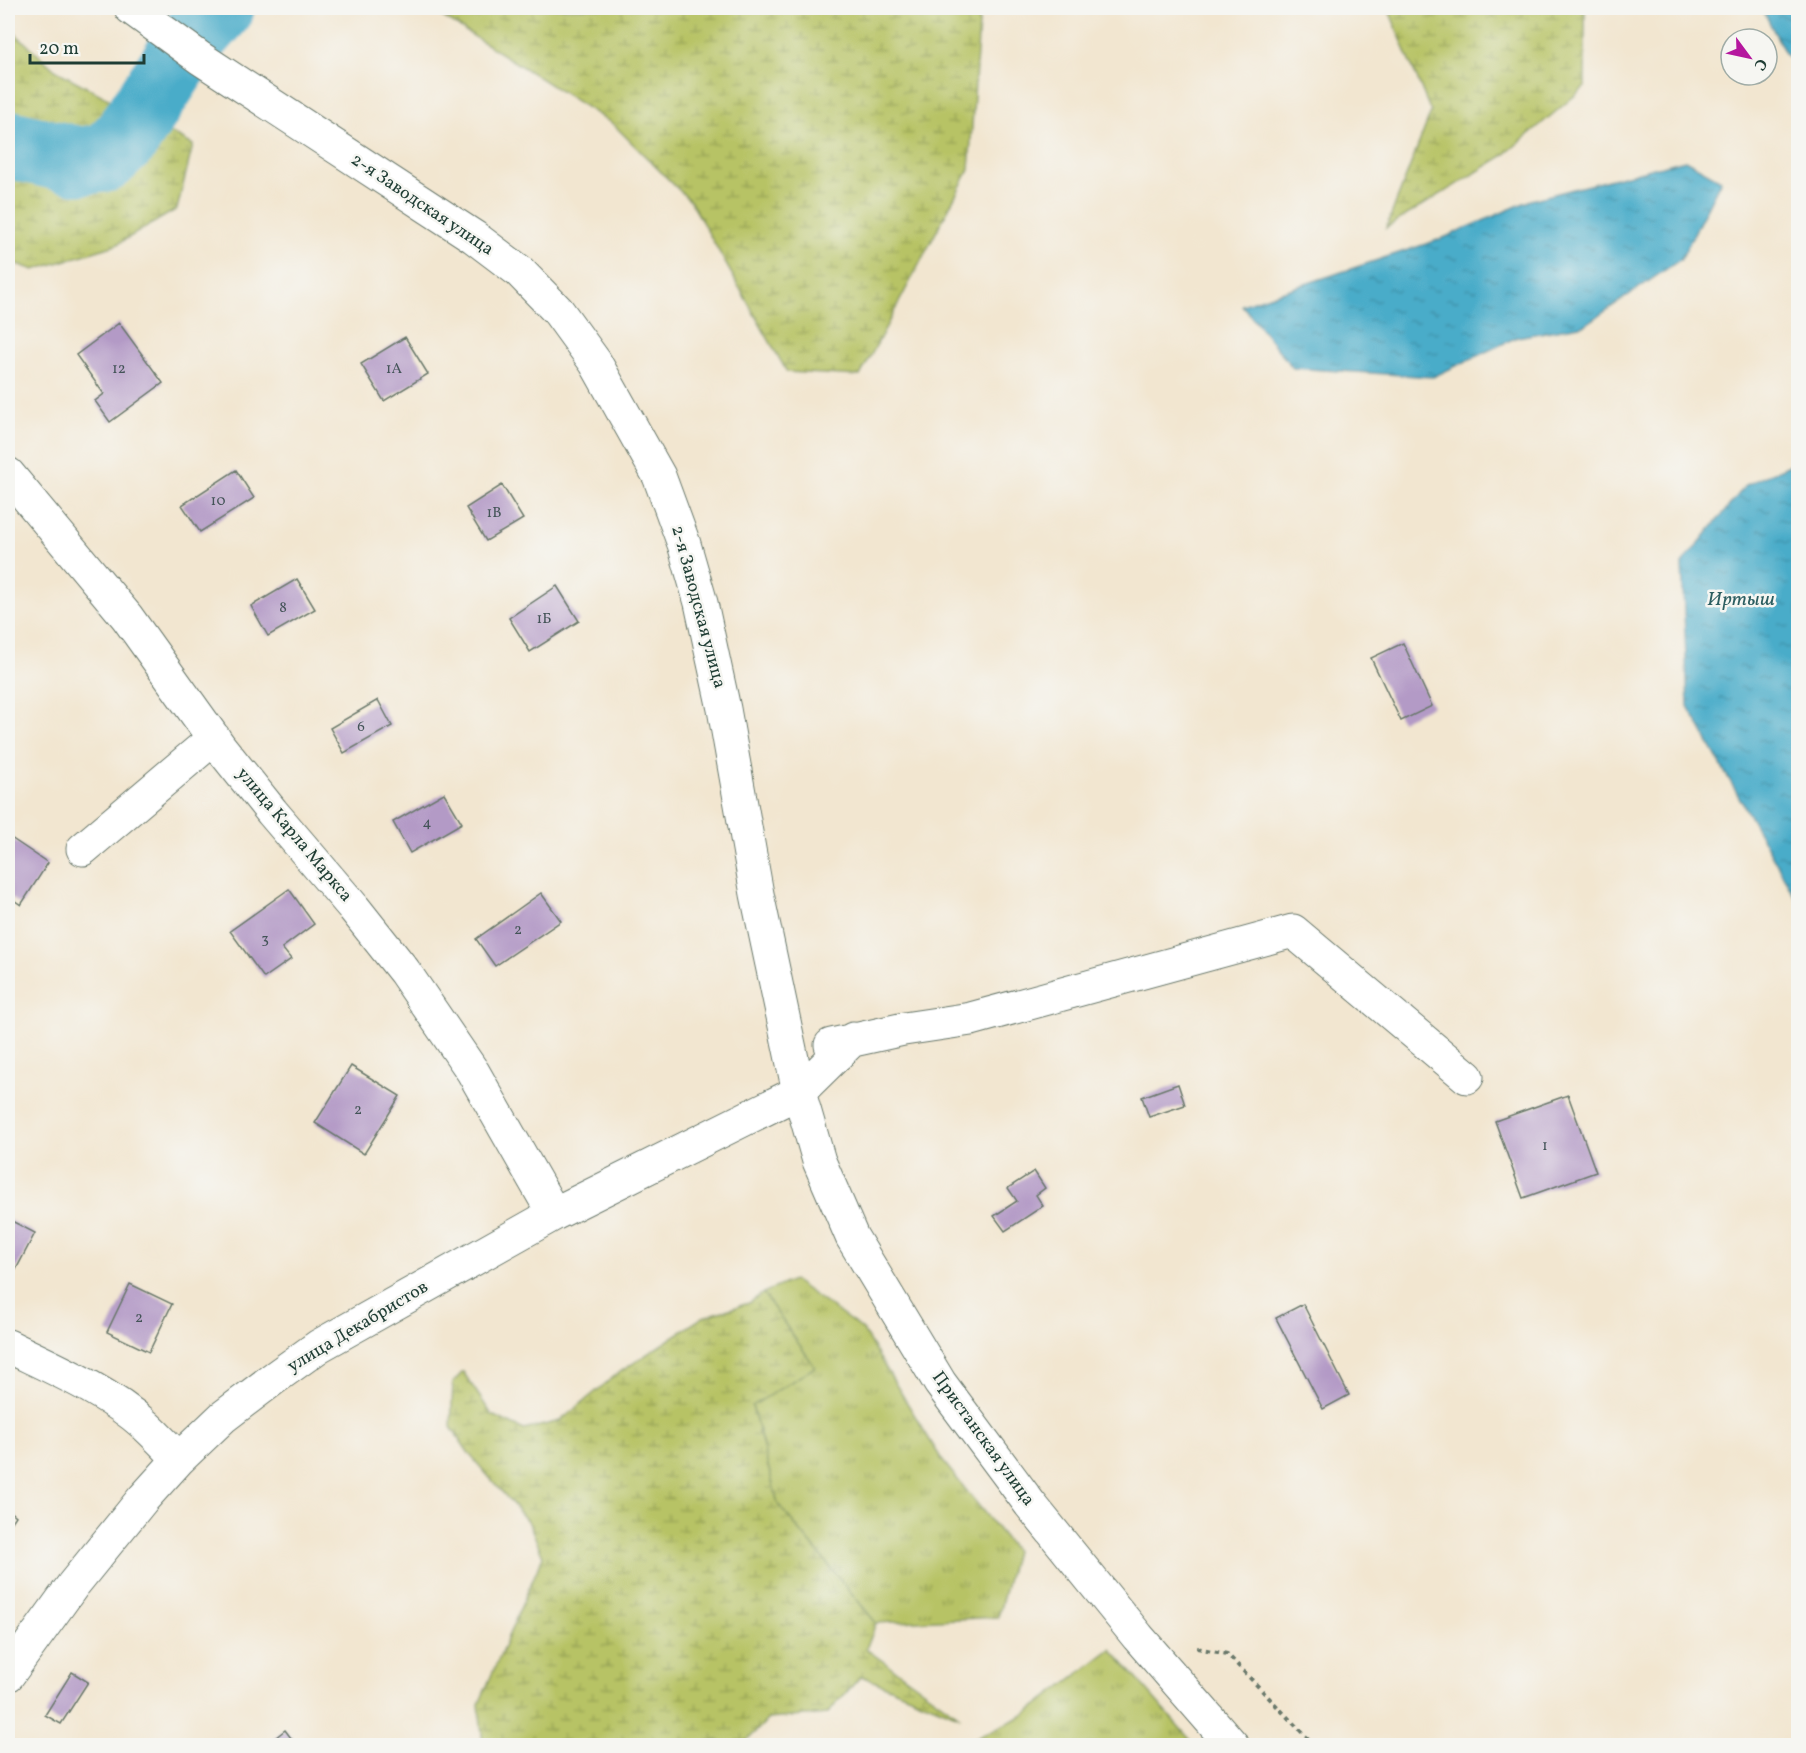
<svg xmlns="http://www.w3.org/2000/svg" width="1806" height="1753" font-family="Vollkorn,serif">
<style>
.grass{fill:url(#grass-tufts);stroke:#6b804c;stroke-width:1.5}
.wetland{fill:url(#wetland-marsh);stroke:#6b804c;stroke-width:1.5}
.water{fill:url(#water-ripples);stroke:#34747e;stroke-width:1.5}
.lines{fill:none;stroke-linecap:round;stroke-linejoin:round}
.river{stroke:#49acc9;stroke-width:69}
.building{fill:#b39ac6}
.minor-casing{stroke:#69786b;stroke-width:35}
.path{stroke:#69786b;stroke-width:4;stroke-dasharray:4.5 4.5;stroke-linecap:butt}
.minor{stroke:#fff;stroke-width:33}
.labels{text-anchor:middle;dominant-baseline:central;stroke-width:5;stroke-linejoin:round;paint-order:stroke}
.number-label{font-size:15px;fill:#445458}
.street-label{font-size:18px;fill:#1f3d34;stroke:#f6f6f2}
.water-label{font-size:20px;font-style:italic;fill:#2c5e61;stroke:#f6f6f2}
</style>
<defs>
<pattern id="grass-tufts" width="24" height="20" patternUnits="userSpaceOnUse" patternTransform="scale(1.5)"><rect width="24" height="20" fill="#b7c365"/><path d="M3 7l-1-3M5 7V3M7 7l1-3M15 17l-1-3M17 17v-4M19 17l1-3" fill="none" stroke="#94a054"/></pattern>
<pattern id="wetland-marsh" width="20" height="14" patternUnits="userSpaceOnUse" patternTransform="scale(1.5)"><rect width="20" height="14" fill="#b7c365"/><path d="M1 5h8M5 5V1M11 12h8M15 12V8" fill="none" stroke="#94a054"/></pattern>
<pattern id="water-ripples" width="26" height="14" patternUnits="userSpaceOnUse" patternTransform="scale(1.5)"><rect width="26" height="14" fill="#49acc9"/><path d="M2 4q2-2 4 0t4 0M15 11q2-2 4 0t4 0" fill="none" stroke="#3c8da4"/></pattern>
</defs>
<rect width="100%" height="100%" fill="#f6f6f2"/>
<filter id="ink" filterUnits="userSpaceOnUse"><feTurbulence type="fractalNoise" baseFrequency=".0167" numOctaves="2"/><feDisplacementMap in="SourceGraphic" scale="12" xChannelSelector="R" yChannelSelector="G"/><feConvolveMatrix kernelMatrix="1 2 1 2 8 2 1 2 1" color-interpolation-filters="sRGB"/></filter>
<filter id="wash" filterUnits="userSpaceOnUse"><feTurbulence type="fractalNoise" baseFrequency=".008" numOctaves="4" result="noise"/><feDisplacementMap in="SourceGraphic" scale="24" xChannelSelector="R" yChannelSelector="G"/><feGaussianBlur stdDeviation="1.35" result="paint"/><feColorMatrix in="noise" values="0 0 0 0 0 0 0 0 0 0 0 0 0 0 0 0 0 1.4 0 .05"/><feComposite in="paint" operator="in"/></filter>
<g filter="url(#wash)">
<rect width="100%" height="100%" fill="#f2e6d0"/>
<path class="grass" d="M793 1280 862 1329 942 1460 1015 1551 998 1617 876 1623 778 1504 752 1405 815 1367 763 1293Z
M1111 1649 1195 1745H961L1024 1715Z"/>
<path class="wetland" d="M429 8H980L969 170 860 376 787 372 691 202 613 124Z
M1388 8H1585V87L1503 156 1386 228 1431 112Z
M8 27 55 70 193 145 177 209 116 245 34 270 8 261Z
M763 1293 815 1367 752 1406 778 1504 876 1623 866 1649 961 1717 861 1676 827 1714 768 1719 743 1745H733L719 1741 700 1746 483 1745 479 1704 543 1556 529 1523 470 1455 451 1427 453 1382 463 1372 492 1415 524 1430 560 1421 617 1374 703 1317 749 1303Z"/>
<path class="water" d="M1762 8H1798V68L1786 55Z
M1685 160 1721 180 1681 259 1585 325 1517 337 1433 377 1293 368 1242 305 1441 239 1531 200Z
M1798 461V902L1688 706 1682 564 1746 485Z"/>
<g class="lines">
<path class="river" d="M8 144 79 161 105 158 126 138 185 47 220 8"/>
</g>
<g id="blocks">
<path class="building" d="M119 323 163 383 110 422 95 401 104 394 76 355Z
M405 337 428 374 384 401 361 364Z
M236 470 254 498 200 532 182 505Z
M502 485 523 519 486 541 466 508Z
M297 579 315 609 268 636 251 606Z
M557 586 579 621 530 652 509 618Z
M1403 643 1432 706 1401 721 1371 658Z
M378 700 392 726 344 753 330 728Z
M444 793 462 823 410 853 393 822Z
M8 836 48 863 21 905 8 896Z
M289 889 314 924 282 948 291 959 264 978 230 931Z
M541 893 561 921 495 966 476 939Z
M351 1066 400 1096 364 1154 315 1123Z
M1178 1084 1185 1105 1149 1117 1142 1097Z
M1568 1095 1596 1172 1523 1198 1495 1121Z
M1034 1171 1045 1188 1036 1195 1043 1206 1005 1231 994 1216 1017 1201 1008 1188Z
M8 1219 35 1233 10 1281 8 1280Z
M130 1284 172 1304 149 1352 107 1332Z
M1303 1304 1349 1395 1323 1409 1276 1318Z
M8 1509 16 1516 8 1528Z
M72 1672 88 1682 61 1724 45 1715Z
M285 1730 297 1746H265Z"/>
</g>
</g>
<g filter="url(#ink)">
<use href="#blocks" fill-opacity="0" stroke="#69786b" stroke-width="1.5"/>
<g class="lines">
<defs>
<path id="minor" d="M131 8 200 58 474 237 519 271 558 311 595 362 659 476 684 544 701 603 724 709 757 894 799 1092 819 1161 852 1237 940 1383 1030 1504 1138 1637 1233 1746
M8 474 127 617 220 747 272 812 354 908 404 971 473 1072 554 1214
M83 849 214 738
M831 1045 904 1029 971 1019 1293 931 1467 1077
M8 1346C53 1368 107 1391 145 1425 157 1436 168 1448 179 1459
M8 1675 73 1585 142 1500 179 1459 223 1417 273 1379 319 1346 554 1214 799 1092 853 1039"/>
</defs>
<use href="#minor" class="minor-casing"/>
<path class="path" d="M1197 1648 1227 1654 1315 1746"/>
<use href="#minor" class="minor"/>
</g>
</g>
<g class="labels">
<g class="number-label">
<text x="119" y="369">12</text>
<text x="394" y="369">1А</text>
<text x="218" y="501">10</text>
<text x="494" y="513">1В</text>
<text x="283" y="608">8</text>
<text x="544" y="619">1Б</text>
<text x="361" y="727">6</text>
<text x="427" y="823">4</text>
<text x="518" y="930">2</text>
<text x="265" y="939">3</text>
<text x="358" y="1110">2</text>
<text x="1545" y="1146">1</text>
<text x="139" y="1318">2</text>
</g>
<g class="street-label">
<text transform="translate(422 205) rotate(34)">2-я Заводская улица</text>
<text transform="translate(698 607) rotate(75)">2-я Заводская улица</text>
<text transform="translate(294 835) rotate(50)">улица Карла Маркса</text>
<text transform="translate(358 1327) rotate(-31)">улица Декабристов</text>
<text transform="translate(983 1439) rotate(54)">Пристанская улица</text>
</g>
<g class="water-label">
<text x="1741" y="600">Иртыш</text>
</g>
</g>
<rect width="1806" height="1753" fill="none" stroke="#f6f6f2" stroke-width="30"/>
<g transform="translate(1749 57) rotate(123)"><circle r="28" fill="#f6f6f2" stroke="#a0aca6" stroke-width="1.5"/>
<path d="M0-4.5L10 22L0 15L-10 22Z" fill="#b5179e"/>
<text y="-9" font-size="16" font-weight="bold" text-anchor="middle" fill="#1f3d34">С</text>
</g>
<path d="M30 54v9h114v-9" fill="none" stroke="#1f3d34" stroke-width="3"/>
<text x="39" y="54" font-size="18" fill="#1f3d34" stroke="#f6f6f2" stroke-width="4.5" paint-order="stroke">20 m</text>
</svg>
